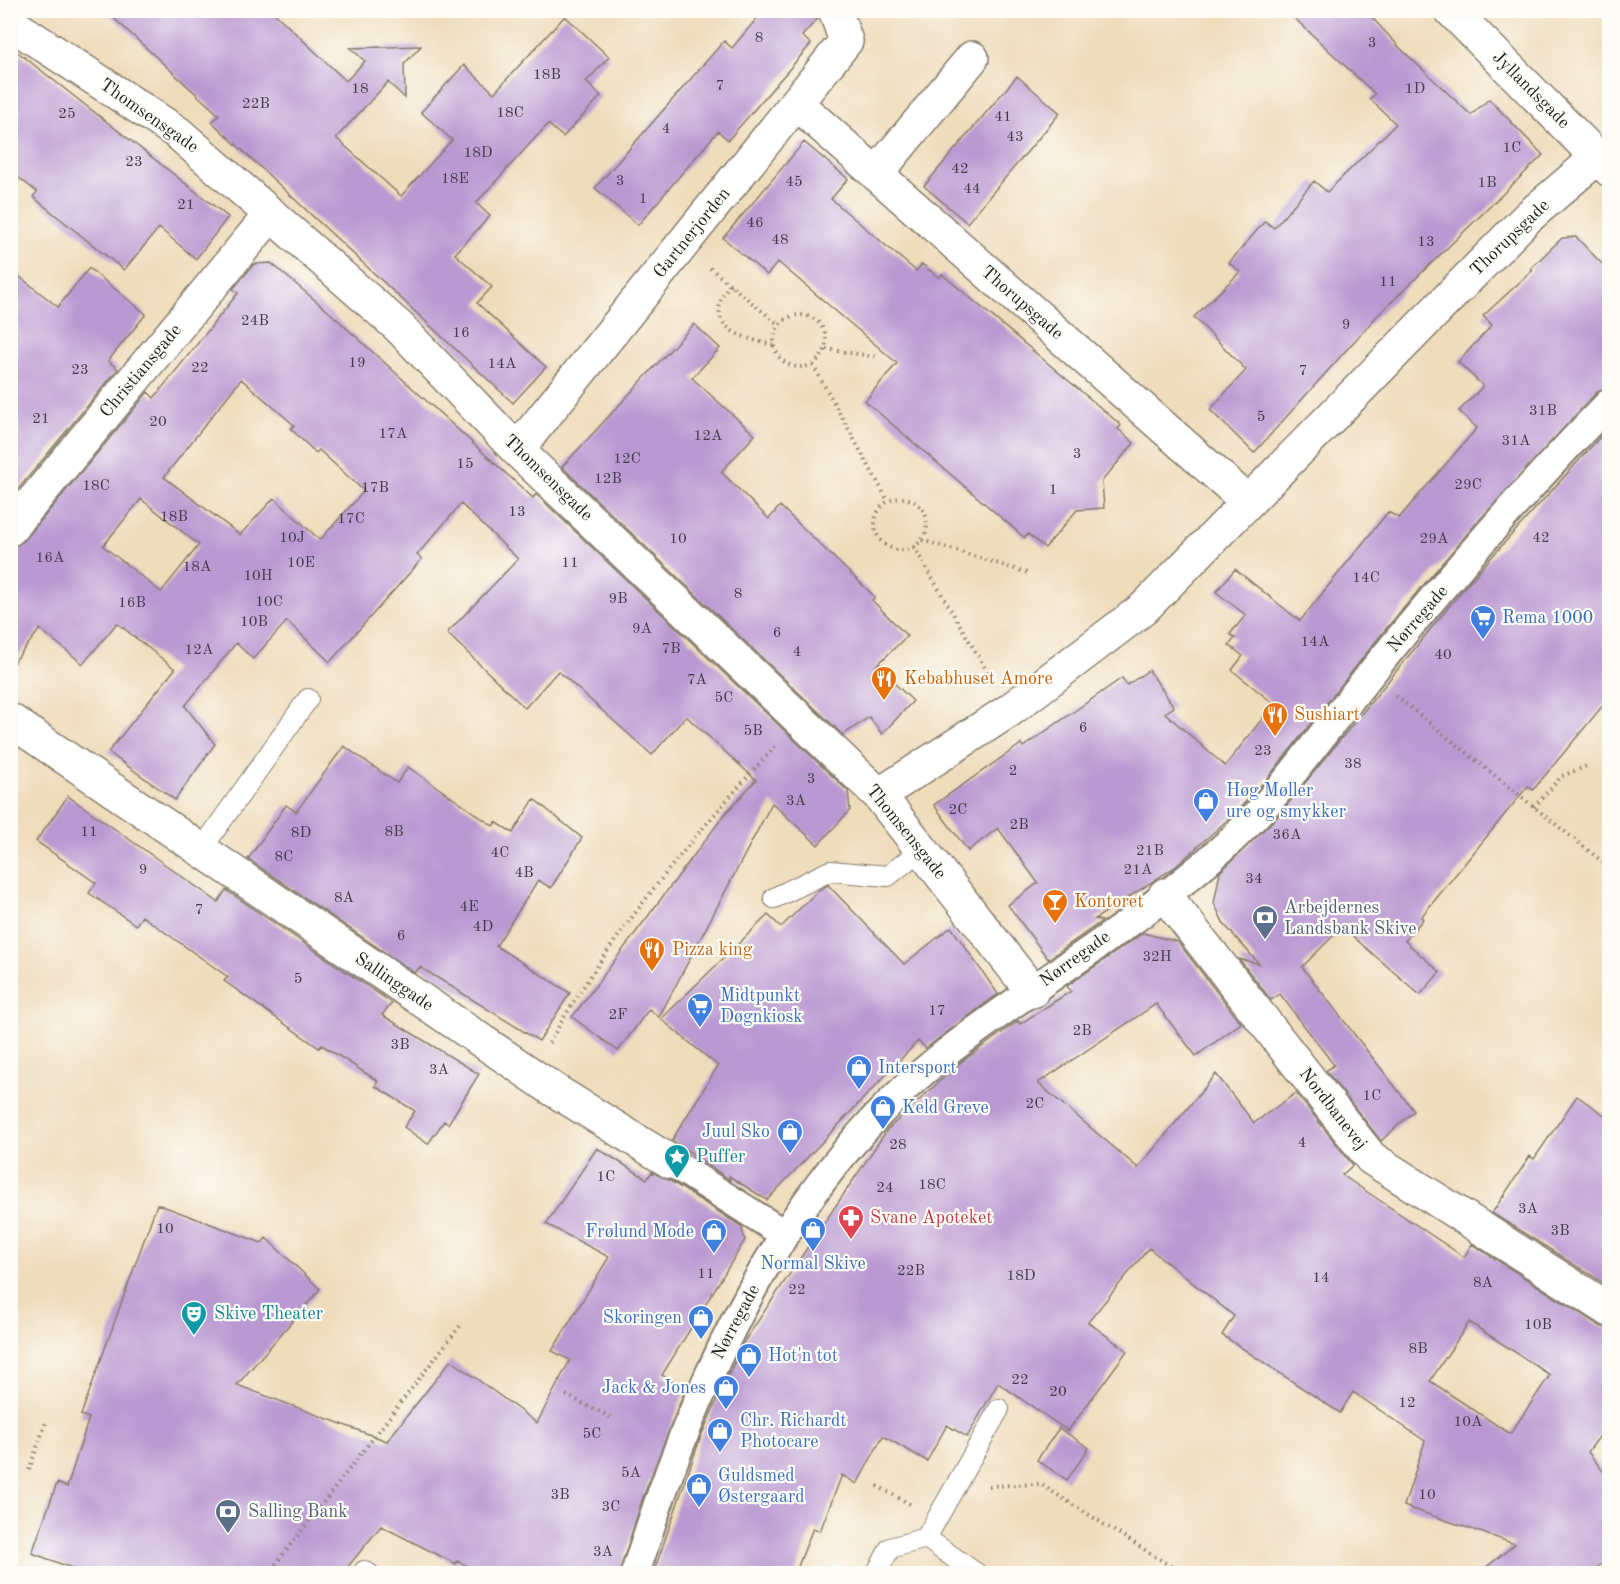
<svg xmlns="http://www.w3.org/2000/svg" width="1620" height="1584" font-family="'Old Standard TT',serif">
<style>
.building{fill:#ba99d2;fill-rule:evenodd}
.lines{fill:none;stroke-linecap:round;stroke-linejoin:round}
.service-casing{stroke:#867c6c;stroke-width:22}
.pedestrian-casing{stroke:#867c6c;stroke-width:32}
.minor-casing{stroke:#867c6c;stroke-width:36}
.path{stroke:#867c6c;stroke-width:4;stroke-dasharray:1.5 4.5;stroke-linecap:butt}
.service{stroke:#fff;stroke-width:20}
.pedestrian{stroke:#fff;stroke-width:28}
.minor{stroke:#fff;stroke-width:33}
.labels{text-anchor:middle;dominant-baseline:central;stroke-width:4.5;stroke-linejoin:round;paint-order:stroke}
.number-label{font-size:15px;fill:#443b4a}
.street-label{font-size:18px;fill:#1c1c1c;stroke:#fdfcf7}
.shop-label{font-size:18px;fill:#366cbe;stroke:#fdfcf7;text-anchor:start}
.food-label{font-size:18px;fill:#c56008;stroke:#fdfcf7;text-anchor:start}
.service-label{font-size:18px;fill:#4e5e75;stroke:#fdfcf7;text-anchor:start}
.culture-label{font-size:18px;fill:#0d838f;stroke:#fdfcf7;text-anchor:start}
.health-label{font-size:18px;fill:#be3a42;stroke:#fdfcf7;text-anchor:start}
</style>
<rect width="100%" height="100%" fill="#fdfcf7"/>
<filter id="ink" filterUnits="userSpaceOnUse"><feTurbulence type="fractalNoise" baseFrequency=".0167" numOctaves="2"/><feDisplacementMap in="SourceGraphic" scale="12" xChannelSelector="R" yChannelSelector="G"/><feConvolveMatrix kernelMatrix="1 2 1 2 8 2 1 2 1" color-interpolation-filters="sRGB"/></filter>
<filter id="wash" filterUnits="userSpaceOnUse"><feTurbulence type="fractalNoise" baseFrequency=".008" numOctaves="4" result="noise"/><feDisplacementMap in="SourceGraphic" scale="24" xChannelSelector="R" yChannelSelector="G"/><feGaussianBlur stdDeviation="1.35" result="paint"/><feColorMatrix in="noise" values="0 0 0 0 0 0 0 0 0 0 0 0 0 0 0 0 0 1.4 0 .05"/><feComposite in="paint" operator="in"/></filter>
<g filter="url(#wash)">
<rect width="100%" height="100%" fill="#efdcbb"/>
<g id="blocks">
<path class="building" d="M105 10H271L346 81 365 61 350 48 421 46 404 64 405 98 388 82 336 138 401 196 452 140 421 112 464 65 494 93 565 16 609 57 586 82 601 96 563 137 548 124 476 203 490 216 455 254 492 287 477 303 546 367 513 403 212 122 219 115Z
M764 10H817L818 18 802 36 811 44 728 140 718 131 638 225 595 188 724 41 732 48Z
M1286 10H1365L1401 49 1471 115 1489 99 1543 155 1377 316 1254 453 1210 410 1246 370 1194 317 1240 272 1229 263 1265 221 1274 228 1314 181 1327 192 1396 124 1370 99 1375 94Z
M10 46 228 217 196 259 159 228 124 270 33 197 37 192 10 171Z
M1017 76 1060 113 967 223 924 186Z
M804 142 848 179 831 199 916 271 922 264 939 278 942 274 1121 425 1118 429 1134 443 1102 481 1104 508 1077 510 1045 548 1028 534 1025 538 865 401 897 363 778 262 767 275 723 238Z
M1576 237 1610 272V386L1598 391 1474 526 1384 631 1271 774 1235 813 1175 867 1095 919 1102 921 1048 959 1008 905 1038 883 998 828 968 851 934 805 1021 744 1023 747 1122 678 1127 685 1149 670 1174 707 1165 713 1225 766 1274 704 1232 670 1243 656 1229 645 1235 638 1230 634 1246 615 1216 592 1235 569 1300 621 1388 512 1399 518 1477 428 1459 411 1483 386 1458 362 1492 325 1483 316 1533 270 1531 268 1562 238Z
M271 263 329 312 533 498 536 494 848 791 850 810 818 845 772 803 659 1017 649 1009 618 1051 572 1017 725 814 756 780 686 716 652 755 558 671 525 708 447 633 518 559 461 504 417 555 422 559 330 662 287 621 253 659 236 643 185 706 215 744 175 800 108 752 175 669 117 623 83 664 40 629 10 667V547L24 541 148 392 154 398 238 293 233 289 254 264ZM241 379 294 425 291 429 316 453 319 450 364 491 320 540 274 498 240 535 164 477ZM141 499 199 545 161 592 103 546Z
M89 268 146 314 108 361 118 369 10 499V269L58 307Z
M694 324 720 348 692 378 755 435 721 472 769 519 780 506 875 597 872 600 907 636 876 666 913 701 882 734 869 717 843 735 562 467Z
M1610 426V697L1533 790 1528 786 1421 917 1423 919 1405 941 1440 972 1420 995 1342 927 1302 967 1414 1111 1381 1141 1326 1071 1334 1065 1280 994 1271 1000 1239 959 1259 964 1224 924 1214 903 1220 872 1278 816 1469 582Z
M344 746 397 783 408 767 493 826 496 822 513 833 534 799 582 838 551 888 538 880 496 946 570 993 539 1041 420 967 415 973 248 859 286 805 296 812Z
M68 796 218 902 226 890 392 1003 382 1015 479 1074 448 1124 444 1121 428 1144 404 1127 415 1111 375 1086 378 1081 322 1045 319 1048 224 981 228 977 142 916 136 925 89 893 96 883 36 841Z
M828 885 904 964 951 927 998 994 926 1048 918 1041 767 1200 729 1176 730 1180 672 1140 718 1066 661 1019 768 915 781 927 820 889Z
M1143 933 1178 942 1241 1023 1196 1056 1156 1004 1038 1083 1138 1168 1216 1074 1254 1123 1296 1093 1353 1165 1342 1175 1464 1257 1472 1244 1600 1326 1610 1329V1422L1588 1452 1610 1480V1557L1589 1574H1478L1515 1544 1404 1506 1425 1441 1353 1392 1340 1413 1222 1335 1234 1316 1149 1248 1088 1322 1127 1351 1068 1431 998 1383 967 1437 947 1425 927 1461 883 1436 857 1484 842 1475 820 1531 813 1528 795 1574H653L701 1436 743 1343 887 1130 956 1066 1018 1021 1020 1024 1071 991 1067 986ZM1469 1322 1550 1375 1510 1434 1430 1381Z
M1577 1096 1610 1119V1287L1492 1213 1530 1156 1534 1159Z
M597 1148 647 1179 652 1172 669 1180 741 1226 745 1240 662 1375 685 1390 643 1497 619 1574H485L457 1561 456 1564 381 1526 342 1574H88L32 1553 57 1483 67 1487 89 1418 81 1415 157 1204 262 1243 266 1238 320 1289 237 1385 387 1441 451 1360 537 1423 570 1360 552 1351 609 1257 546 1224Z
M1059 1428 1089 1448 1067 1480 1037 1460Z"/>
</g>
</g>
<g filter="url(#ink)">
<use href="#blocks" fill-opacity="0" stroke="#867c6c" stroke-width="1.5"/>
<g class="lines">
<defs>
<path id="service" d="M201 850 308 699
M774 898 830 871 888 876 922 849
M926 1538 999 1409
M364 1571 369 1574
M876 1574 890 1548 926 1538 977 1574"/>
<path id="pedestrian" d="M671 1162 784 1234
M635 1574C694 1383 785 1179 946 1053 1038 981 1141 923 1227 844 1281 795 1322 733 1368 677 1445 582 1525 489 1610 402"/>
<path id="minor" d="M1451 10 1610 170
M10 23 178 133 399 327 517 450 879 795 1032 991
M797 104 1247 501
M876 174 972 58
M517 450 846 41 835 10
M10 529 271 214
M10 720 554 1090 671 1162
M879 795 1010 710 1143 609 1528 217 1598 157
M1165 895 1371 1158 1610 1310"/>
</defs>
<use href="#service" class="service-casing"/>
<use href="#pedestrian" class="pedestrian-casing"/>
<use href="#minor" class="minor-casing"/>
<path class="path" d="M710 268 779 325
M730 284C700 325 739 338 774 345
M774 341a26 26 0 1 1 52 0a26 26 0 1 1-52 0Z
M826 349 877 357
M813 365 888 501
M875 524a26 26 0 1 1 52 0a26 26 0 1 1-52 0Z
M922 540 1028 573
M914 547 991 678
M1396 696 1610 868
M1534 807 1562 776 1589 765
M549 1043C609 938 693 835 775 747
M566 1395 614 1419
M29 1470 46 1422
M877 1486 910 1504
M989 1486 1040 1484 1183 1574
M268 1574 460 1326"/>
<use href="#service" class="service"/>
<use href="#pedestrian" class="pedestrian"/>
<use href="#minor" class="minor"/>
</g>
</g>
<defs>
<symbol id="supermarket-pin" viewBox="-11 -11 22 30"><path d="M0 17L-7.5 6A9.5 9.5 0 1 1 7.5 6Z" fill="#3f7fe0" stroke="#fdfcf7"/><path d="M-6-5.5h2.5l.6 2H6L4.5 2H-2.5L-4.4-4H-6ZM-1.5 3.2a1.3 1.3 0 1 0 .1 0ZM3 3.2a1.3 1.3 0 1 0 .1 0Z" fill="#fff"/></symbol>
<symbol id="restaurant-pin" viewBox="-11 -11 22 30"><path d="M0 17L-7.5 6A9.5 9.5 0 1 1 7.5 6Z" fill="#e8710a" stroke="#fdfcf7"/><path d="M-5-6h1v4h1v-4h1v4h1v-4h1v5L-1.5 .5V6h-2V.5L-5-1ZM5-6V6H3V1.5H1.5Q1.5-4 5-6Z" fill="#fff"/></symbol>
<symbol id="shop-pin" viewBox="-11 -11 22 30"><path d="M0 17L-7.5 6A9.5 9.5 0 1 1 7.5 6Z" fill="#3f7fe0" stroke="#fdfcf7"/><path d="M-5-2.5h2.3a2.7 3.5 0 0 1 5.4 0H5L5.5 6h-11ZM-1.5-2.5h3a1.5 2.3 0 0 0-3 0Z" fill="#fff"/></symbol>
<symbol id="bar-pin" viewBox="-11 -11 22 30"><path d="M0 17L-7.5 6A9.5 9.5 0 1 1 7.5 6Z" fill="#e8710a" stroke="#fdfcf7"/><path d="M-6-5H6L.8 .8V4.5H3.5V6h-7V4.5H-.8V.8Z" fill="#fff"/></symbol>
<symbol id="bank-pin" viewBox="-11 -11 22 30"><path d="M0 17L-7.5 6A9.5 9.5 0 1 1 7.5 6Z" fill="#5c6f8a" stroke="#fdfcf7"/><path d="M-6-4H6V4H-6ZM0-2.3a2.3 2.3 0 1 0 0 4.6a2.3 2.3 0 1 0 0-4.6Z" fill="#fff"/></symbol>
<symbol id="sight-pin" viewBox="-11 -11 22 30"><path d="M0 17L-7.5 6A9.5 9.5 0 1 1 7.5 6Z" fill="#0f9aa8" stroke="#fdfcf7"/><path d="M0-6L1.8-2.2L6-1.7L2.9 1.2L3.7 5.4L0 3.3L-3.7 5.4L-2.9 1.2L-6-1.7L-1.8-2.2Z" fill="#fff"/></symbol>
<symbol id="pharmacy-pin" viewBox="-11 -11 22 30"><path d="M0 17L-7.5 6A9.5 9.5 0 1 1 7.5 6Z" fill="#e0444e" stroke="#fdfcf7"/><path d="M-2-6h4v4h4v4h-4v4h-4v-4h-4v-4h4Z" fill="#fff"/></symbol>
<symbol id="theatre-pin" viewBox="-11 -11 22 30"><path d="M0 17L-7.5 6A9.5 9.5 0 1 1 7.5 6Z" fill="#0f9aa8" stroke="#fdfcf7"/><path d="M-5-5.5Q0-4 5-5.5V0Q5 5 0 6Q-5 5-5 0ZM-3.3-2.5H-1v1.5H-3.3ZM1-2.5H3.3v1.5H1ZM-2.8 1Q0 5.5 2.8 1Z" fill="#fff"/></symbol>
</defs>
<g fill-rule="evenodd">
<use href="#supermarket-pin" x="1468" y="603" width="30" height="40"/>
<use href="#restaurant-pin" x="869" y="664" width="30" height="40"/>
<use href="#restaurant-pin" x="1260" y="700" width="30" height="40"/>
<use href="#shop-pin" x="1191" y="786" width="30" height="40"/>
<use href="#bar-pin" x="1040" y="887" width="30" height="40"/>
<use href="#bank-pin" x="1250" y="903" width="30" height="40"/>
<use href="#restaurant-pin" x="637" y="935" width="30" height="40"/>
<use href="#supermarket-pin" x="685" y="991" width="30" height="40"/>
<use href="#shop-pin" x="844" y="1053" width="30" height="40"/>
<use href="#shop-pin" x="868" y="1093" width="30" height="40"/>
<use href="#shop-pin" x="775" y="1117" width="30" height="40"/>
<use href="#sight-pin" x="662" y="1142" width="30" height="40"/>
<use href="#pharmacy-pin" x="836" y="1203" width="30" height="40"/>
<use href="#shop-pin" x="798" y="1215" width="30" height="40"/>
<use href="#shop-pin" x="699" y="1217" width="30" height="40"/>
<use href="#theatre-pin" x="179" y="1299" width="30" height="40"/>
<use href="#shop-pin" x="686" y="1303" width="30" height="40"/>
<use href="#shop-pin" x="734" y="1341" width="30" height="40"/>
<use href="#shop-pin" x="711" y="1373" width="30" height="40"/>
<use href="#shop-pin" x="705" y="1416" width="30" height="40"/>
<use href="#shop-pin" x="684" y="1471" width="30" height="40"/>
<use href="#bank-pin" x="213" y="1497" width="30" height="40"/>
</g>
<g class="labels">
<g class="number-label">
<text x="759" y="38">8</text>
<text x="1372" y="43">3</text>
<text x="547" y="75">18B</text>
<text x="720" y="86">7</text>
<text x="360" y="89">18</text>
<text x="1415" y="89">1D</text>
<text x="256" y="104">22B</text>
<text x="510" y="113">18C</text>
<text x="67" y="114">25</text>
<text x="1003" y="117">41</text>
<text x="666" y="129">4</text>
<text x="1015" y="137">43</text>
<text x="1512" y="148">1C</text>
<text x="478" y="153">18D</text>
<text x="134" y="162">23</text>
<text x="960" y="169">42</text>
<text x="455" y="179">18E</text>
<text x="620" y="181">3</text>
<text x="794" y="182">45</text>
<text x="1487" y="183">1B</text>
<text x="972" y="189">44</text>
<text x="643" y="199">1</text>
<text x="186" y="205">21</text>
<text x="755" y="223">46</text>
<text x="780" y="240">48</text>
<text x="1426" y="242">13</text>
<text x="1388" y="282">11</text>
<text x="255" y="321">24B</text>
<text x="1346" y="325">9</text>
<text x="461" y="333">16</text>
<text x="357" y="363">19</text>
<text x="502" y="364">14A</text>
<text x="200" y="368">22</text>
<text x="80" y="370">23</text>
<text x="1303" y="371">7</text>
<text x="1543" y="411">31B</text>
<text x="1261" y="417">5</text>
<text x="41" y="419">21</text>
<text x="158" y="422">20</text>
<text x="393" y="434">17A</text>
<text x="708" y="436">12A</text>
<text x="1516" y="441">31A</text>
<text x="1077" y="454">3</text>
<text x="627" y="459">12C</text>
<text x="465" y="464">15</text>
<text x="608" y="479">12B</text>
<text x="1468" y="485">29C</text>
<text x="96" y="486">18C</text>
<text x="375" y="488">17B</text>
<text x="1053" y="490">1</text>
<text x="517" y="512">13</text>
<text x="174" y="517">18B</text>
<text x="351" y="519">17C</text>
<text x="292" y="538">10J</text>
<text x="1541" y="538">42</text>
<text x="678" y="539">10</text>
<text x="1434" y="539">29A</text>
<text x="50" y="558">16A</text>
<text x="301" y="563">10E</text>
<text x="570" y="563">11</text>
<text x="197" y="567">18A</text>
<text x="258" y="576">10H</text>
<text x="1366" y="578">14C</text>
<text x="738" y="594">8</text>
<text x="618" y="599">9B</text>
<text x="269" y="602">10C</text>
<text x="132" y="603">16B</text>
<text x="254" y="622">10B</text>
<text x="642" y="629">9A</text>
<text x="777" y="633">6</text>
<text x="1315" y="642">14A</text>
<text x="671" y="649">7B</text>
<text x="199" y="650">12A</text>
<text x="797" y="652">4</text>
<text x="1443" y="655">40</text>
<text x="697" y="680">7A</text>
<text x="724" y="698">5C</text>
<text x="1083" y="728">6</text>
<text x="753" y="731">5B</text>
<text x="1263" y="751">23</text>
<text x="1353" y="764">38</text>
<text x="1013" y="771">2</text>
<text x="811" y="779">3</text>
<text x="796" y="801">3A</text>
<text x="958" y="810">2C</text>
<text x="1019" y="825">2B</text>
<text x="89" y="832">11</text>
<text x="394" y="832">8B</text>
<text x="301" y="833">8D</text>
<text x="1287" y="835">36A</text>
<text x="1150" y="851">21B</text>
<text x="500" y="853">4C</text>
<text x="284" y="857">8C</text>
<text x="143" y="870">9</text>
<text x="1138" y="870">21A</text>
<text x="524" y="873">4B</text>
<text x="1254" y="879">34</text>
<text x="344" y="898">8A</text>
<text x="469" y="907">4E</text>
<text x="199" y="910">7</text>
<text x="483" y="927">4D</text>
<text x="401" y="936">6</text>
<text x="1157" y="957">32H</text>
<text x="298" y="979">5</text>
<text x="937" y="1011">17</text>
<text x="618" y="1015">2F</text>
<text x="1082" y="1031">2B</text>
<text x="400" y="1045">3B</text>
<text x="439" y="1070">3A</text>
<text x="1372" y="1096">1C</text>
<text x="1035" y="1104">2C</text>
<text x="1302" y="1143">4</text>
<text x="898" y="1145">28</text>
<text x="606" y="1177">1C</text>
<text x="932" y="1185">18C</text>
<text x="885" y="1188">24</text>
<text x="1528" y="1209">3A</text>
<text x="165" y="1229">10</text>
<text x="1560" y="1231">3B</text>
<text x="911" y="1271">22B</text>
<text x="706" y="1274">11</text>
<text x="1021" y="1276">18D</text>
<text x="1321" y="1278">14</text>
<text x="1483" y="1283">8A</text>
<text x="797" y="1290">22</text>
<text x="1538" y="1325">10B</text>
<text x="1418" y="1349">8B</text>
<text x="1020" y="1380">22</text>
<text x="1058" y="1392">20</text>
<text x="1407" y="1403">12</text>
<text x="1468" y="1422">10A</text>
<text x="592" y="1434">5C</text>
<text x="631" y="1473">5A</text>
<text x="560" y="1495">3B</text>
<text x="1427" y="1495">10</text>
<text x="611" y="1507">3C</text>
<text x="603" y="1552">3A</text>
</g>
<g class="street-label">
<text transform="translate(1531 90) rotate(45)">Jyllandsgade</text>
<text transform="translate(149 116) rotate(35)">Thomsensgade</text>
<text transform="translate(692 233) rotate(-51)">Gartnerjorden</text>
<text transform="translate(1510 238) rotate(-44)">Thorupsgade</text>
<text transform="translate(1022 303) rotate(41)">Thorupsgade</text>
<text transform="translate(141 371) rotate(-50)">Christiansgade</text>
<text transform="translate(548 478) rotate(44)">Thomsensgade</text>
<text transform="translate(1418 619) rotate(-49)">Nørregade</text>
<text transform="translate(906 832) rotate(51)">Thomsensgade</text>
<text transform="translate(1075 959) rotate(-36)">Nørregade</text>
<text transform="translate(394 982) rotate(34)">Sallinggade</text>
<text transform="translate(1333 1109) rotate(52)">Nordbanevej</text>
<text transform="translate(736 1322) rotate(-62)">Nørregade</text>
</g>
<g class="shop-label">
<text x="1502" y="618">Rema 1000</text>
<text x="1226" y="791">Høg Møller<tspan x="1226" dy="21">ure og smykker</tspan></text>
<text x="720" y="996">Midtpunkt<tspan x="720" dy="21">Døgnkiosk</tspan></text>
<text x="878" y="1068">Intersport</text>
<text x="902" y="1108">Keld Greve</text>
<text x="770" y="1132" text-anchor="end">Juul Sko</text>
<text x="694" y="1232" text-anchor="end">Frølund Mode</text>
<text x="813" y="1264" text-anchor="middle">Normal Skive</text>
<text x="682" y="1318" text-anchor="end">Skoringen</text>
<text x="768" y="1356">Hot'n tot</text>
<text x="706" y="1388" text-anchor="end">Jack &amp; Jones</text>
<text x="740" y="1421">Chr. Richardt<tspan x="740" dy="21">Photocare</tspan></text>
<text x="718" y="1476">Guldsmed<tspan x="718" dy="21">Østergaard</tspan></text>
</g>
<g class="food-label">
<text x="904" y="679">Kebabhuset Amore</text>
<text x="1294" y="715">Sushiart</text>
<text x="1074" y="902">Kontoret</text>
<text x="672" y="950">Pizza king</text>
</g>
<g class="service-label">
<text x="1284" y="908">Arbejdernes<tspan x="1284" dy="21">Landsbank Skive</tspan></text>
<text x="248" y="1512">Salling Bank</text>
</g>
<g class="culture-label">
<text x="696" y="1157">Puffer</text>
<text x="214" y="1314">Skive Theater</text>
</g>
<g class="health-label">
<text x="870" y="1218">Svane Apoteket</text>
</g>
</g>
<rect width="1620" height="1584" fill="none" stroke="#fdfcf7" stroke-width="36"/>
</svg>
